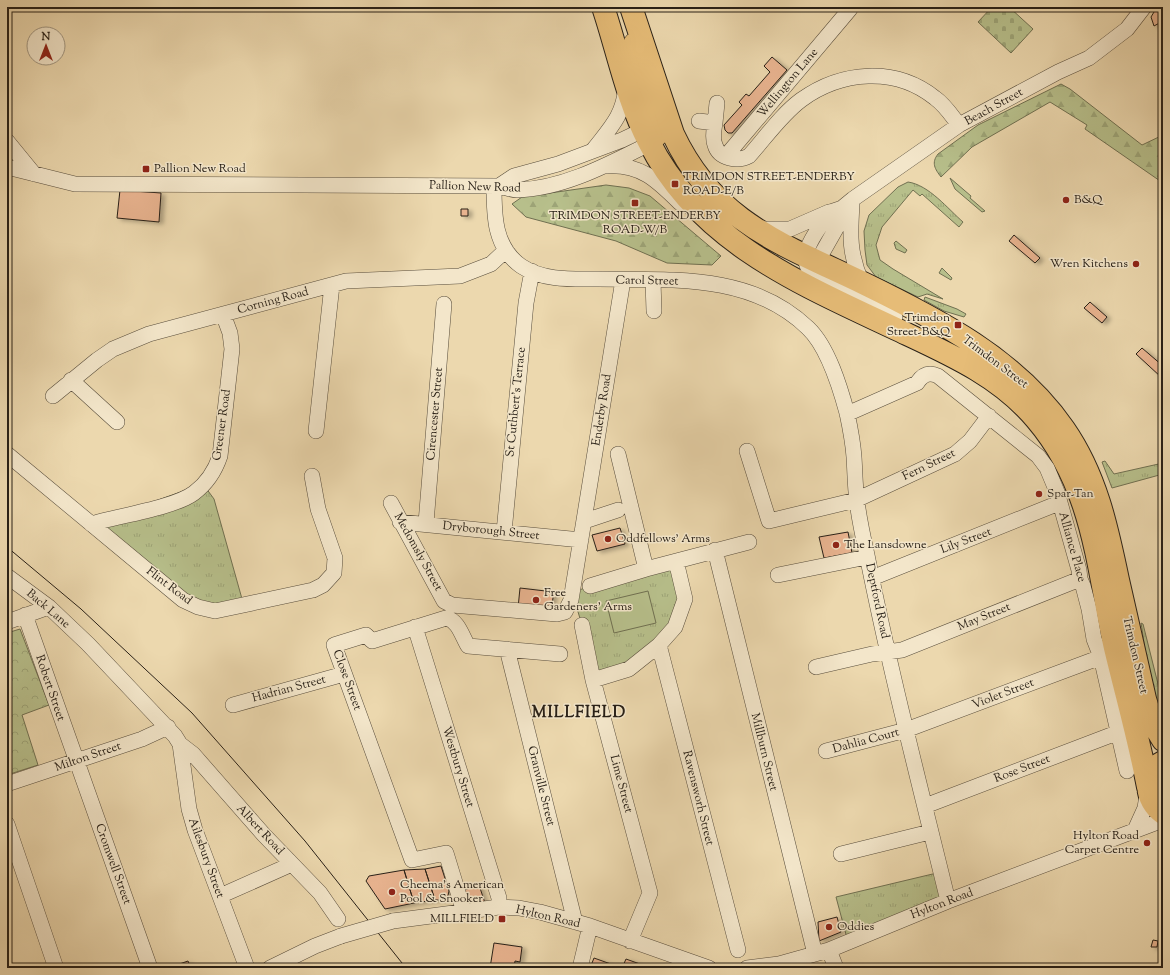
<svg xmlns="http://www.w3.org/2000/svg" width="1170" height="975" font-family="'Sorts Mill Goudy',serif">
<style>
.grass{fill:url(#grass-tufts);stroke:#707051}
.forest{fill:url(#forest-firs);stroke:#707051}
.cemetery{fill:url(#cemetery-stones);stroke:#707051}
.park{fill:url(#park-crowns);stroke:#707051}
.garden{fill:#b7bf8b;stroke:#707051}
.building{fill:#e8b38f;stroke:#282017;filter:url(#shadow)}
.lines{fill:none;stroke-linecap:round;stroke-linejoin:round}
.minor-casing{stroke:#594e3d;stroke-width:16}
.major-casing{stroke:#282017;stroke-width:20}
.highway-casing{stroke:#282017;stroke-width:24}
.minor{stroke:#f3e6ca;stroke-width:15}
.major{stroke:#e6bc77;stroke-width:19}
.highway{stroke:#e6bc77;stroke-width:22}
.tram{stroke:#282017;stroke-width:1}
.minor-bridge-casing{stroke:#594e3d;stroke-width:16;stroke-linecap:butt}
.minor-bridge{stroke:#f3e6ca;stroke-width:15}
.poi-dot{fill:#8f2418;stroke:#f3e6ca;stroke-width:1.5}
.labels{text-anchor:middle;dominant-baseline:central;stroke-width:3;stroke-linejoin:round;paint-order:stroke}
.street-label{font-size:12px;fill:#282017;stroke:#f3e6ca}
.poi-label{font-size:12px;fill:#282017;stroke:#f3e6ca;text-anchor:start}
.district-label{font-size:16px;font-weight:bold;letter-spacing:1px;fill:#282017;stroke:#f3e6ca}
</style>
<defs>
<pattern id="grass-tufts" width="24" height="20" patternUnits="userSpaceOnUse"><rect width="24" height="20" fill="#b7bf8b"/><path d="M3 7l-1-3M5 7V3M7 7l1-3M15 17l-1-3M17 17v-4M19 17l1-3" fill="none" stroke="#9da477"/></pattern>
<pattern id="forest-firs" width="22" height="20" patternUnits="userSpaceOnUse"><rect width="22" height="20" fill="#b7bf8b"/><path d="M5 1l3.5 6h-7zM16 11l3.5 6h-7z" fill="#9da477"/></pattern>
<pattern id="cemetery-stones" width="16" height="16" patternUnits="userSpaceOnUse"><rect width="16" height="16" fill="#b7bf8b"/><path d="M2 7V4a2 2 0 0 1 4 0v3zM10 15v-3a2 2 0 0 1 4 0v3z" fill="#9da477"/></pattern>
<pattern id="park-crowns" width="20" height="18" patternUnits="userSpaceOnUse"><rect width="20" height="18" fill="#b7bf8b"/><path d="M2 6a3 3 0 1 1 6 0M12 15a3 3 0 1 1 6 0" fill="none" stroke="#9da477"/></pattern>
<filter id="shadow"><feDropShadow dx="4" dy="2" stdDeviation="2" flood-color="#0004"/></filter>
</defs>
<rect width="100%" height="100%" fill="#ecd8ae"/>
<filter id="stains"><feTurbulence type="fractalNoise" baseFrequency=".005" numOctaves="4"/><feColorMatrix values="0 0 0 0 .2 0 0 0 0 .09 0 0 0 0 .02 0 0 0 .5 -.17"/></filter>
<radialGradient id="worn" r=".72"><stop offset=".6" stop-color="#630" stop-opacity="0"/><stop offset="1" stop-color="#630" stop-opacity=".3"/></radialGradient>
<path class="grass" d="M950 178 971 196 970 198 985 211 982 212 955 189Z
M908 182C929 185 948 209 963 222L959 227 922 194 920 196 913 190 882 227 876 245 880 260 893 269 943 299 927 294 918 297 876 277 867 265 865 250 864 231 869 215 898 187Z
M896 241 907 250 905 253 896 249 894 243Z
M942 268 952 278 951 280 939 273Z
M925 297 957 309 966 314 964 317 944 311 924 300Z
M1105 461 1114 474 1163 463V474L1112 488 1102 462Z
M203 484 214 499 244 606 198 607 91 524Z
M676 561 685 599 659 645 593 680 582 625 572 592Z
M1141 623 1143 624 1163 704V714C1150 696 1145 647 1141 623Z
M941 872 948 901 848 942 836 897Z"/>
<path class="forest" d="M1061 84 1070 89 1142 145 1163 135V183L1085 129 1087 125 1050 102 972 147 941 177C935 169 931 163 938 154L978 125Z
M606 185 629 188 650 196 721 256 712 265 667 263 616 241 526 217 512 204 522 197Z"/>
<path class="cemetery" d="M992 7H1009L1033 29 1011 53 978 22Z"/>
<path class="park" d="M20 629 49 705 22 715 38 765 7 775V633Z"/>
<path class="garden" d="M648 591 656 623 614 633 606 601Z"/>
<path class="building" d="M1157 7H1163V21L1154 26 1151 17Z
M772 57 787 70 732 133H728L725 130 724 125 742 105 739 102 746 94 749 96 770 72 764 66Z
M120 190 161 193 159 222 117 218Z
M461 209H468V216H461Z
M1014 235 1040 258 1035 263 1009 241Z
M1090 302 1107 317 1102 323 1084 308Z
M1142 348 1163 366V374L1161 377 1136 354Z
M620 528 625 544 597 551 592 535Z
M848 532 852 553 824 558 819 537Z
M520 588 554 592 551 610 518 608Z
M441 866 449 891 447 900H435L425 869Z
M425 869 435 900 414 903 404 870Z
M404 870 414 903 385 909 366 881 369 876Z
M479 885 485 903 469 906 464 890Z
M837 917 841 932 819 941 818 922Z
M1153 940 1158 941 1157 947H1151Z
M494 943 522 947 520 962 515 961 514 968H490Z
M594 958 622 968 626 959 651 968H590Z
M188 961 191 968H168Z"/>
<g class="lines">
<defs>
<path id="minor" d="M699 121 715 123 717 103
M715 123C714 129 712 138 715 145 719 159 738 162 749 156 766 137 781 115 801 100 841 71 895 66 935 98 945 105 952 116 959 125
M7 141 34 174
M594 149C611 127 623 116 626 87
M726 156 850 9
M605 166C640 163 657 180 680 203
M7 167 75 184 499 186C505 187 511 190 517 190 563 189 609 164 649 144
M494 186C494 215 494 247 521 266 543 281 573 279 598 279 672 280 751 273 808 328 828 347 840 387 847 413 850 427 853 443 854 457 855 472 855 487 857 501 859 519 863 537 867 555 890 671 920 786 948 901
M499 186 514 176 558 164 622 140 643 130 651 128
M852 204C850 235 849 254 862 283
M759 229H790L829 212
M811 268 817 262 842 218V208
M653 281 654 311
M895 317 819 279C790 260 816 233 830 212L842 208 853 199 959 125 1058 72 1089 58 1127 29 1144 7
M71 380 117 422
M53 396 97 360 113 349 149 334 346 281 460 276 491 264 506 250
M847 414 917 383C923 374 929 372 938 376L1038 456 1047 468 1057 492 1079 570 1080 579 1083 586 1089 609 1094 639 1101 657 1127 771
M316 431 332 285
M747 451 769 521 856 500 955 454 970 441 989 416
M7 454 183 600 198 607 215 611 313 590 323 585 334 573 335 558 318 509 312 476
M618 454 646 569
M391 503 444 601 452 605 557 614 565 612 571 600 623 280
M585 521 618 510
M400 522 581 540
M426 523 444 304
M91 524C117 516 174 508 194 493 206 484 215 471 220 456L232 349 230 333 223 314
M504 532 526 303 532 271
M715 550 815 954
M778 575 867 557
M7 576 49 607 88 644 175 736 180 744 189 809 195 830 247 968
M872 578 1059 503
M590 586 646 569 749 542
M25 615 150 968
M7 622 49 607
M582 625 593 680 650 893 630 941
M415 627 499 898V907
M659 645 738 950
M507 649 575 922
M816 667 872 654 902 650 1080 579
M593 680 629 669 659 645 675 627 685 599 676 561
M233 705 344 674
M180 744 193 754 264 835 320 893 338 919
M826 751 906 730 1101 657
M7 784 142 739 168 727
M925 806 1119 732
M7 824 56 968
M1135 830 1145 808 1148 789
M841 854 930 832
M220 896 292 864
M464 912 446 853 412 860 334 645 366 635 372 641 446 618C458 620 462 636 468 646L560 654
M393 921 499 907 519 908 540 912 590 926 709 968
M829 950 836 968
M270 968 315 946 341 936
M580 968 590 926
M747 968 779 964 829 950 948 901 1163 820"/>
<path id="major" d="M633 43 646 92 658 127V136L649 144"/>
<path id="highway" d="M603 7C618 52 627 100 649 142 699 242 801 284 896 329 947 353 999 375 1036 419 1094 487 1097 566 1115 648 1126 694 1139 740 1148 787
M631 7 673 134C714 222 782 244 863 283 937 319 1016 359 1064 429 1096 475 1107 527 1118 580 1127 620 1136 659 1145 699L1152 722 1163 740
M1163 762C1142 773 1145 801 1163 813"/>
</defs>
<use href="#minor" class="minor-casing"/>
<use href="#major" class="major-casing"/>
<use href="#highway" class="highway-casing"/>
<use href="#minor" class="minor"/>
<use href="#major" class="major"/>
<use href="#highway" class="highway"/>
<path class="tram" d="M7 547 81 609 192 713 305 841 406 968"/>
<defs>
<path id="minor-bridge" d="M341 936 393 921"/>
</defs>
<use href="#minor-bridge" class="minor-bridge-casing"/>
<use href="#minor-bridge" class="minor-bridge"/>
</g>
<g class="poi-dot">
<rect x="142" y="165" width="8" height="8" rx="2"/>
<rect x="671" y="180" width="8" height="8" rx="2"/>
<circle cx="1066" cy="200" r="4"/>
<rect x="631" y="199" width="8" height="8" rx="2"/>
<circle cx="1136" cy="264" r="4"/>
<rect x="954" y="321" width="8" height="8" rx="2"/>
<circle cx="1039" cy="494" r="4"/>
<circle cx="608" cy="539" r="4"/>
<circle cx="836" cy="545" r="4"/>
<circle cx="536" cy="600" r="4"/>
<circle cx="1147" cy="843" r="4"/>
<circle cx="392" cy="892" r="4"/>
<rect x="498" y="915" width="8" height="8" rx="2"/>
<circle cx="829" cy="927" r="4"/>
</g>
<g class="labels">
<g class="street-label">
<text transform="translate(788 83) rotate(-50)">Wellington Lane</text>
<text transform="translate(994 107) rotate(-29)">Beach Street</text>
<text transform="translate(475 187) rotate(2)">Pallion New Road</text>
<text transform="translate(647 281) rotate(1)">Carol Street</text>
<text transform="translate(273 301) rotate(-15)">Corning Road</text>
<text transform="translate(995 362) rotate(37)">Trimdon Street</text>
<text transform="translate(516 402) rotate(-84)">St Cuthbert's Terrace</text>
<text transform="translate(602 410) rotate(-81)">Enderby Road</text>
<text transform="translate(435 414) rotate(-85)">Cirencester Street</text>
<text transform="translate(222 425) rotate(-82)">Greener Road</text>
<text transform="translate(929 465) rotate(-26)">Fern Street</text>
<text transform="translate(491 531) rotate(6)">Dryborough Street</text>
<text transform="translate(966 541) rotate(-21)">Lily Street</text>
<text transform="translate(1072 547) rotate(74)">Alliance Place</text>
<text transform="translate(418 552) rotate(61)">Medomsly Street</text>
<text transform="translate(169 586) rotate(37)">Flint Road</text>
<text transform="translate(877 601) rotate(78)">Deptford Road</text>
<text transform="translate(48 609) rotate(40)">Back Lane</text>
<text transform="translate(984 617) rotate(-22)">May Street</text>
<text transform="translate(1135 655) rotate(77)">Trimdon Street</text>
<text transform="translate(347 680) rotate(70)">Close Street</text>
<text transform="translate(50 688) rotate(71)">Robert Street</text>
<text transform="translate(289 689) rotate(-15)">Hadrian Street</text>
<text transform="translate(1003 694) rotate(-21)">Violet Street</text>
<text transform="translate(866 741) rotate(-15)">Dahlia Court</text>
<text transform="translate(764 752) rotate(76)">Millburn Street</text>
<text transform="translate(88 757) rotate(-19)">Milton Street</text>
<text transform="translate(458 767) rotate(73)">Westbury Street</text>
<text transform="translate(1022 769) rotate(-21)">Rose Street</text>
<text transform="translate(621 784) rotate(75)">Lime Street</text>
<text transform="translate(541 786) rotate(76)">Granville Street</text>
<text transform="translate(698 798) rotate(76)">Ravensworh Street</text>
<text transform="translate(260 830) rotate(47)">Albert Road</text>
<text transform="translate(206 858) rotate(70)">Ailesbury Street</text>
<text transform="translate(113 864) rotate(70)">Cromwell Street</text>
<text transform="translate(942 904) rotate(-21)">Hylton Road</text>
<text transform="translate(548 917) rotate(13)">Hylton Road</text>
</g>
<g class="poi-label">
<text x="154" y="169">Pallion New Road</text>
<text x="683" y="177">TRIMDON STREET-ENDERBY<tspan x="683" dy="14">ROAD-E/B</tspan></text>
<text x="1074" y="200">B&amp;Q</text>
<text x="635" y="216" text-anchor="middle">TRIMDON STREET-ENDERBY<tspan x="635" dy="14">ROAD-W/B</tspan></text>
<text x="1128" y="264" text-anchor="end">Wren Kitchens</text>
<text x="950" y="318" text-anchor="end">Trimdon<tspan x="950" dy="14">Street-B&amp;Q</tspan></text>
<text x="1047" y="494">Spar-Tan</text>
<text x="616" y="539">Oddfellows' Arms</text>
<text x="844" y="545">The Lansdowne</text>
<text x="544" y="593">Free<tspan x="544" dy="14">Gardeners' Arms</tspan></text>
<text x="1139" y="836" text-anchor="end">Hylton Road<tspan x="1139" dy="14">Carpet Centre</tspan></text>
<text x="400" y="885">Cheema's American<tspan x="400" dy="14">Pool &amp; Snooker</tspan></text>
<text x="494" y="919" text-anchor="end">MILLFIELD</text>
<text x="837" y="927">Oddies</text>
</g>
<g class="district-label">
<text x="579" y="713">MILLFIELD</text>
</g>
</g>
<rect width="1170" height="975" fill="none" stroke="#ecd8ae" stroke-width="24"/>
<rect x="8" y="8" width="1154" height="959" fill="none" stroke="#282017" stroke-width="2"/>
<rect x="12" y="12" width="1146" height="951" fill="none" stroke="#282017"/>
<g transform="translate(46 46)"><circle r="19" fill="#f3e6ca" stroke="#a29782"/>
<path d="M0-3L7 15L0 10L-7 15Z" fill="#8f2418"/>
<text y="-6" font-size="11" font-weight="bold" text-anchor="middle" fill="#282017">N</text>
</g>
<rect width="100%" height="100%" filter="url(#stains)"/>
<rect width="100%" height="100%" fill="url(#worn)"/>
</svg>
